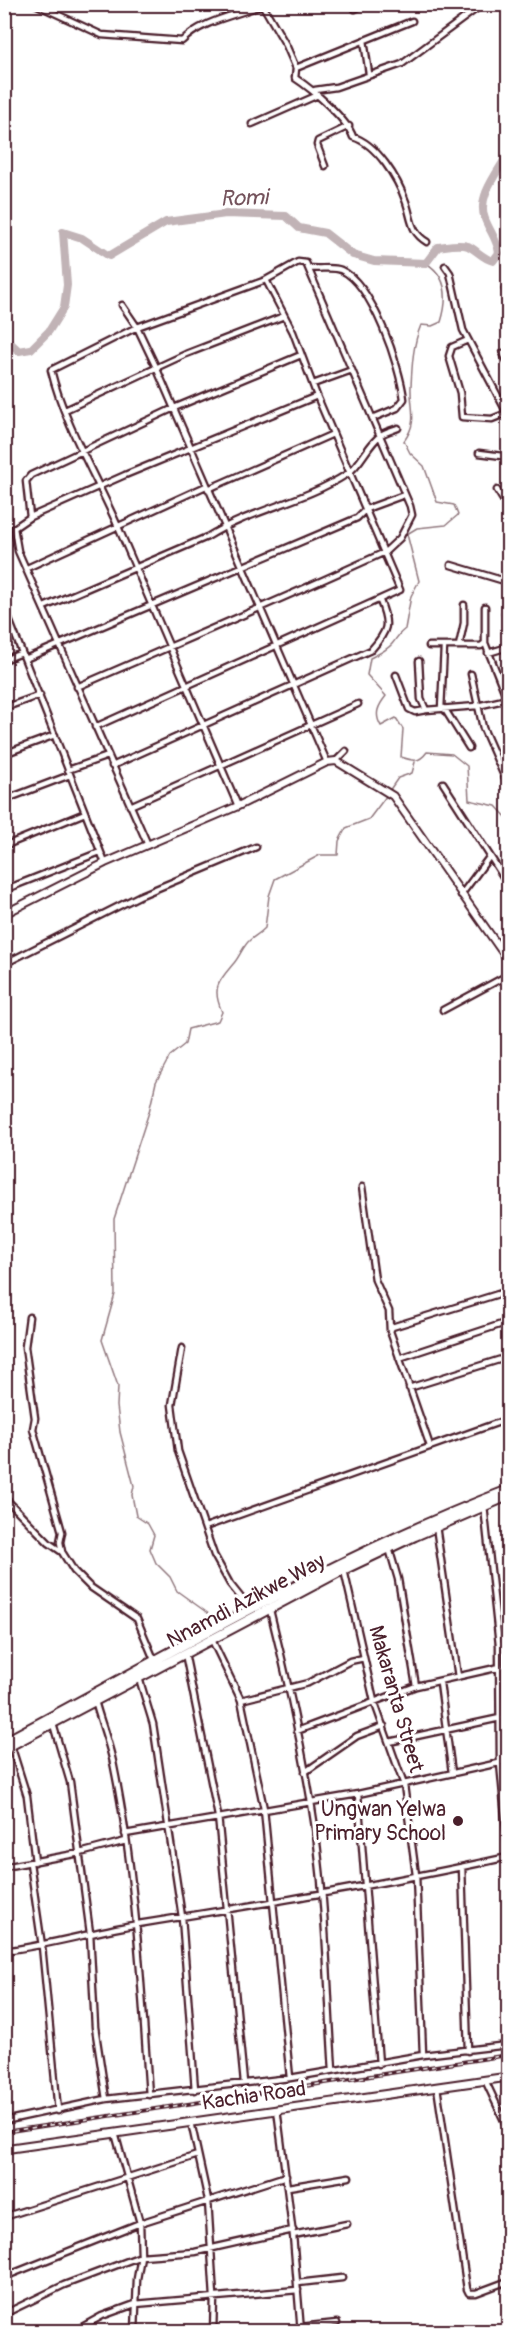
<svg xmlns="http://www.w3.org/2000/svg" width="513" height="2336" font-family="Pangolin,sans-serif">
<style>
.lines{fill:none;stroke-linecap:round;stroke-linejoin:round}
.stream{stroke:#91787e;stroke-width:1.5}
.river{stroke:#c1b3b6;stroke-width:8}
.street-casing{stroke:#4a1f2b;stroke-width:9}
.secondary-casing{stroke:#4a1f2b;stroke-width:10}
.primary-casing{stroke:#4a1f2b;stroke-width:11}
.highway-casing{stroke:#4a1f2b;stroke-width:12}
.street{stroke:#fff;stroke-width:4.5}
.secondary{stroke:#fff;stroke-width:6}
.primary{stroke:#fff;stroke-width:7}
.highway{stroke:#fff;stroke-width:8}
.rail-casing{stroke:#4a1f2b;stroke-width:4}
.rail{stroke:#fff;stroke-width:1.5;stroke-dasharray:4.5;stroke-linecap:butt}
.poi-dot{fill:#4a1f2b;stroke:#fff;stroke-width:2}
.labels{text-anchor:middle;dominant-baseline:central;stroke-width:6;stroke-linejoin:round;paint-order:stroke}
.street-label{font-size:21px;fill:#4a1f2b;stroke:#fff}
.poi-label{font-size:21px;fill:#4a1f2b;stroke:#fff;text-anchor:end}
.water-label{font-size:22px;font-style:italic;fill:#74535c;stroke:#fff}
</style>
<rect width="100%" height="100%" fill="#fff"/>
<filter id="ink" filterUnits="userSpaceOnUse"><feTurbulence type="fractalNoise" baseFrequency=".0167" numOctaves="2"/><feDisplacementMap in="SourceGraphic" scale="12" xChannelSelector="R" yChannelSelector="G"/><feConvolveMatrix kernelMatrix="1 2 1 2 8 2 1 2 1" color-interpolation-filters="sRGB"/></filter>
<g filter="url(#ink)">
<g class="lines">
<path class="stream" d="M426 263C449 277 448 300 441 322L432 326 421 325C413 344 412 365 411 386 410 410 419 420 404 441L410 453 424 466 437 502 454 505 458 515 446 525 417 528 407 534 419 581 411 596 405 629C398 634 397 638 392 644 386 651 378 654 370 658L367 675 386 696C378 706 374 714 381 726L396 718 403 729 401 757C413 761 419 763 427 752L452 754 467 766 469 800 496 806 508 819
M389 791 398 778 412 773 415 762
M209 1614 177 1591 170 1577 156 1563 150 1549 154 1535 148 1524 136 1516 132 1495 134 1486 120 1432 117 1406 118 1386 102 1340 115 1294 114 1219 149 1112 156 1082 170 1056 185 1044 188 1029 218 1021 222 1012C211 987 219 981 234 963 240 956 243 946 250 940 255 936 260 933 265 928L269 896 275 879 320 855H338L339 841 346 828 369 819 387 795"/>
<path class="river" d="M4 337 19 351 31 349 49 331 64 307 67 285 63 232 82 238 109 256 166 222 226 214 286 216 299 228 325 233 353 255 374 261 426 263 438 247C447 246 459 243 468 246 477 250 482 258 493 261L499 253C497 239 490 232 485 219 476 197 498 172 508 154"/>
<defs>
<path id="street" d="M35 4 102 35 182 41C202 20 238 15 265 4
M262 4 286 45 296 68 295 78C312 89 347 119 353 137 377 144 398 179 406 202 412 219 410 232 427 242
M353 4 355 9 365 4
M364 40 369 74
M296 68 412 21
M315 90 336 87 402 64 483 4
M252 124 318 95
M325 166 317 145 318 141 349 126
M445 266 450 273 463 330 508 415
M309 268C319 270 331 266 341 270 373 284 400 367 404 399L397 408 373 418
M508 284 505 289 508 298
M122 305 137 327 156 367 327 762
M468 340 452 347 449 356 460 393 462 417 492 419 507 413
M503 353 508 363
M313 384 352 370
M65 410 186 354 284 316
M479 453 502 456 508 460
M208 489 333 434
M497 490 508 508
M30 517 26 481 31 475 174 408 301 355
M451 565 508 582
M27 568 206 486
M4 607 105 863
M44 607 207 537C250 510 304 502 347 474 362 464 367 445 381 435 385 432 393 430 398 428
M505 613 508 630
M485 643V607
M429 646H481L485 643 508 701
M459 646 464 623V605
M488 653 508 647
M25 659 357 518 366 509 404 495
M4 660 22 653
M419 661 421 699 426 710 477 706 508 699
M471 674 483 728 508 785
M396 675 409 709 415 712 426 710
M77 687C180 642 283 599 385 552L400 538 412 515 410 506 306 263 298 262 266 280 137 327 51 370C64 424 97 478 119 529 159 621 198 714 238 806
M4 708 40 695
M444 708 469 748
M441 709 444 647
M95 727 400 590 317 396 293 332 266 280
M4 754 55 735
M336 761 346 751
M112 766 371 650C388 631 390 625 380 601
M68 770 108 756
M443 783 508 884
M4 800 70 775
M130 806 358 704
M148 845 18 551 14 528 30 517 125 475 317 396
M4 846 85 813
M4 890 100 852
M461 895 490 856
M4 964 139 896 256 847
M443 1010 508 975
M362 1187 375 1280 389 1311 390 1331 430 1446
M29 1317 25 1347 35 1418 33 1429 62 1532 60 1542 62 1552
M390 1331 392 1327 508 1291
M182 1348 172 1405 178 1451 214 1555 230 1584 250 1609
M399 1358 508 1322
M409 1388 508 1357
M4 1497 49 1543 62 1552 74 1571 89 1586 137 1619 155 1662
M484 1506 499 1645 500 1763 508 1849
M436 1526 458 1677
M205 1527 508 1419
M389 1548 398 1579 416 1686
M344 1570 374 1701 404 1785 416 1875 423 2055
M270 1610C286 1673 300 1737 311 1802 326 1890 327 1981 333 2070
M212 1640 241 1700 264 1809 290 2078
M499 1645 508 1643
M185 1653 218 1816 244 2083
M139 1678 153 1724 182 1917 195 2090
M440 1683 452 1773
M241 1700 308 1683 350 1661 364 1658
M95 1701C101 1723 110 1745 114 1767 136 1875 141 1985 149 2095
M53 1724 70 1782 90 1933 95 2027 106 2099
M297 1731 416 1686 500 1667
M389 1742 500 1718
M11 1745 27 1796 35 1862
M305 1772 357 1736 384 1726
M358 1794 379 2064
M125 1834 358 1794 508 1761
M30 1863 42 1946 58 2111
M4 1867 80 1853 126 1841
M462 1867 468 2051
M4 1951C50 1945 93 1932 138 1924 262 1904 386 1884 508 1857
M4 2063 7 2121
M485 2080 508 2129
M437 2087 467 2289 469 2293H476L508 2281
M277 2109 293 2235 301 2332
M4 2121 106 2099 290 2078 423 2055 508 2045
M191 2122 208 2200 214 2297 213 2332
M115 2133 140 2223 141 2256 137 2279 135 2332
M288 2187 349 2177
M4 2217 198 2155
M293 2235 347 2224
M4 2277 140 2223 286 2176
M506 2282 508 2292
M298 2283 342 2278
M4 2314 64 2285 141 2256 195 2252 293 2230
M300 2327 337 2323
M73 2332 102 2316 135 2304 298 2290"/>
<path id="secondary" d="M4 914 105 863 238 806 327 762 336 761 393 796 508 960"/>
<path id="primary" d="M4 2149 508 2077"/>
<path id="highway" d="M4 1742C170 1654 333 1557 508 1490
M4 1749 339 1572 415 1536 508 1496"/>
</defs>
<use href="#street" class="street-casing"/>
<use href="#secondary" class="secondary-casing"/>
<use href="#primary" class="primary-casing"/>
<use href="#highway" class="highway-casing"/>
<use href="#street" class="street"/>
<use href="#secondary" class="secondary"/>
<use href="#primary" class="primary"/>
<use href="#highway" class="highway"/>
<defs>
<path id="rail" d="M4 2132 508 2055"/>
</defs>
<use href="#rail" class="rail-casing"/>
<use href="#rail" class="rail"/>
</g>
</g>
<circle class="poi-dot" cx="458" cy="1821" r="6"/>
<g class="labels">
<g class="street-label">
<text transform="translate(246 1601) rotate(-28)">Nnamdi Azikwe Way</text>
<text transform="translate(396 1699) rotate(74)">Makaranta Street</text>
<text transform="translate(254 2096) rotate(-8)">Kachia Road</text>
</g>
<g class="poi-label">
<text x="446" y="1809">Ungwan Yelwa<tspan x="446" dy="24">Primary School</tspan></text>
</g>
<g class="water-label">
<text transform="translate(244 198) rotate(-2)">Romi</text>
</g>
</g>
<rect width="513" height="2336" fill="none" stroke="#fff" stroke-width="24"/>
<rect x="12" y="12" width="489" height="2312" fill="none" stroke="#4a1f2b" stroke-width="2" filter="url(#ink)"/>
</svg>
